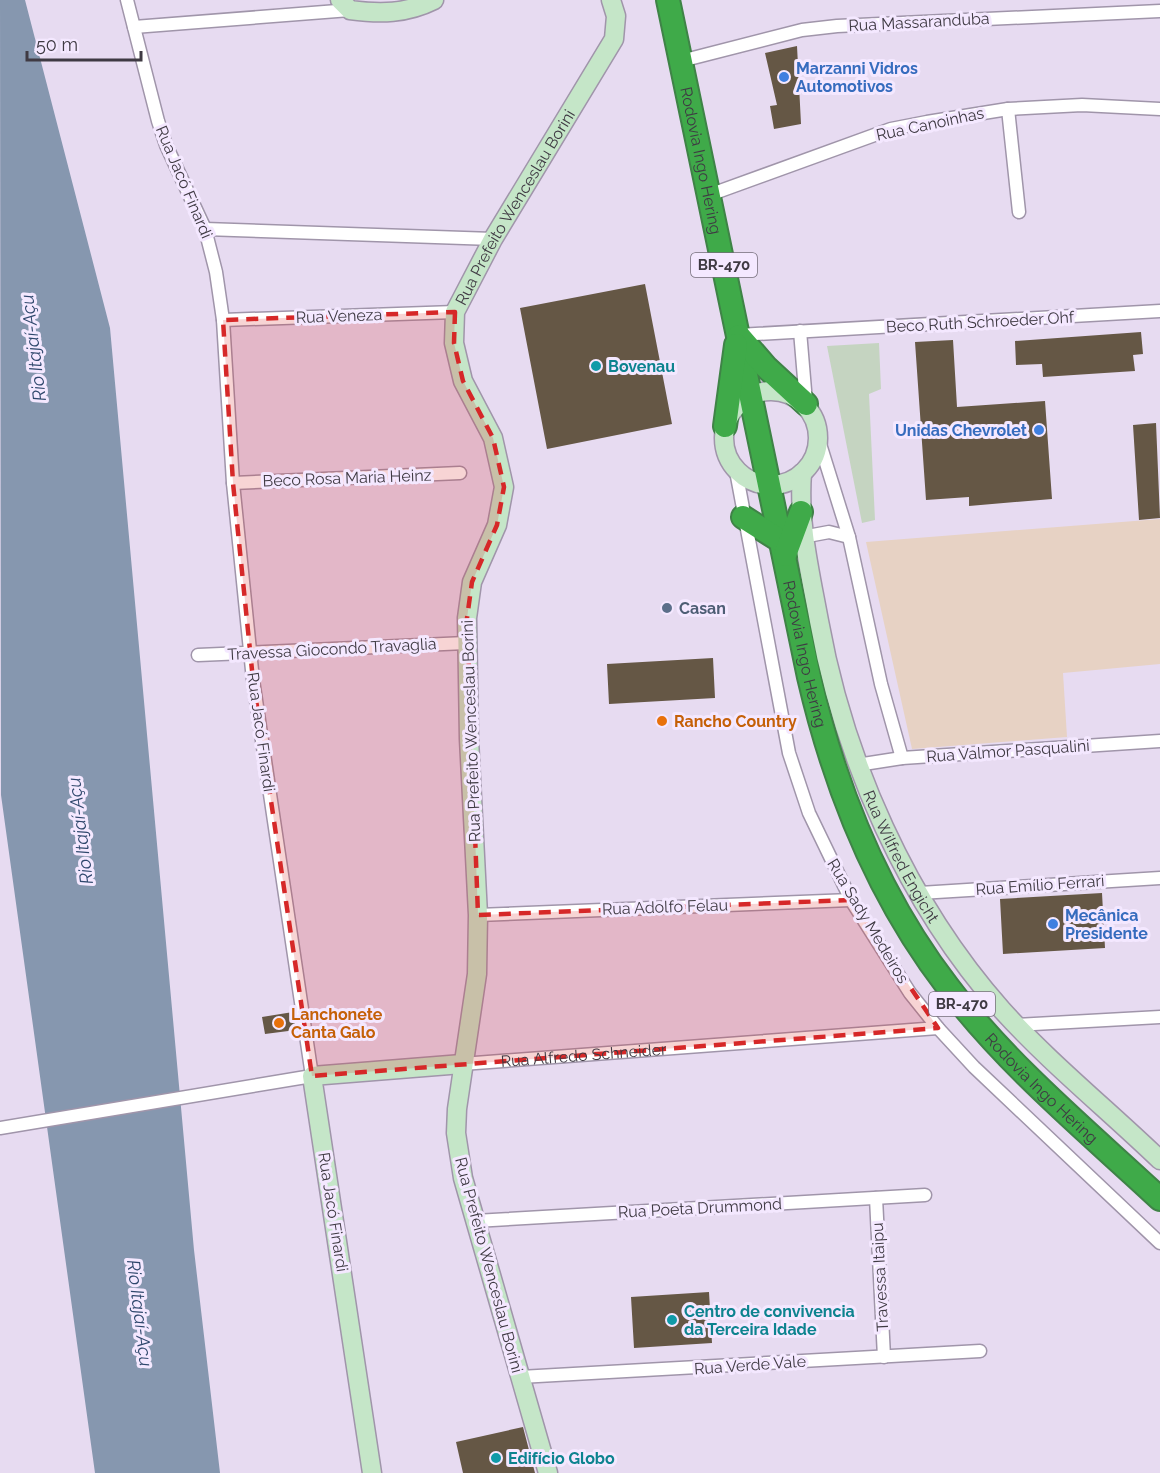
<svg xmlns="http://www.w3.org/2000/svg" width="1160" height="1473" font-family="Raleway,sans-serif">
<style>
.industrial{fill:#e7d2c4}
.green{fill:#c5d4c1}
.water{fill:#8697af}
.building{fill:#655745}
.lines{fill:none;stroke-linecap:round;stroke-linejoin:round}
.street-casing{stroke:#a095aa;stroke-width:15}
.secondary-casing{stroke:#a095aa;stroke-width:21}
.highway-casing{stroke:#3f8347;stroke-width:26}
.street{stroke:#fff;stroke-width:12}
.secondary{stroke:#c5e6c8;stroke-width:18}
.highway{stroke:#3faa49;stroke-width:22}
.marked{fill:#d62828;fill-opacity:0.2;stroke:#d62828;stroke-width:4.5;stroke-dasharray:12 8;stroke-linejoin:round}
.shop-dot{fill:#3f7fe0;stroke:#f4e8ff;stroke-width:2}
.culture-dot{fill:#0f9aa8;stroke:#f4e8ff;stroke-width:2}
.service-dot{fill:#5c6f8a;stroke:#f4e8ff;stroke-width:2}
.food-dot{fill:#e8710a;stroke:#f4e8ff;stroke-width:2}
.labels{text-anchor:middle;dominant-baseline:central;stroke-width:6;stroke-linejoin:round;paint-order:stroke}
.shield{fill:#f4e8ff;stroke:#756e7b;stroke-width:1.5}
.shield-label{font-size:15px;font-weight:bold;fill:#3f3a43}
.street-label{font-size:16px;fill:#3f3a43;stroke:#f4e8ff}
.shop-label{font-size:16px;font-weight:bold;fill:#366cbe;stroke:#f4e8ff;text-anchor:start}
.culture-label{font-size:16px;font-weight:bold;fill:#0d838f;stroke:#f4e8ff;text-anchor:start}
.service-label{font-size:16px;font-weight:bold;fill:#4e5e75;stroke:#f4e8ff;text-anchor:start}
.food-label{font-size:16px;font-weight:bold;fill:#c56008;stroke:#f4e8ff;text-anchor:start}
.water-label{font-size:18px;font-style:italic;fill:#2e476c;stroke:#f4e8ff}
</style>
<rect width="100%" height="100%" fill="#e7dbf1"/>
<path class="industrial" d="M1160 519V664L1063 673 1067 737 912 749 866 542Z"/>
<path class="green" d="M879 343 881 389 869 394 875 520 862 523 827 346Z"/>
<path class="water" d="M0 0H25L110 328 194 1250 220 1473H95L1 795Z"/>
<path class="building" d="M797 46 801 124 774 129 770 106 777 105 765 53Z
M645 284 672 424 547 449 520 308Z
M1141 332 1143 354 1133 355 1135 371 1043 377 1042 364 1016 365 1015 341Z
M953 340 957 407 1045 401 1052 499 969 506V497L926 500 915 342Z
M1156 423 1160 518 1139 520 1133 425Z
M713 658 715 698 609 704 607 664Z
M1102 893 1105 948 1003 954 1000 899Z
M293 1012 296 1030 265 1034 262 1017Z
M709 1292 712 1343 634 1348 631 1297Z
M523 1427 535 1473H463L456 1442Z"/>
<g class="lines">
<defs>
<g id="street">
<path d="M134 27 350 10"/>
<path d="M681 61 802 30 837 26 1160 11"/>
<path d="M1008 109 1019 212"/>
<path d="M709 195 891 129 927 122 1008 109 1082 105 1160 109"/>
<path d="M205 229 493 239"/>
<path d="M223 320 455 312"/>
<path d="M800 331 806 402"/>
<path d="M738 335 1160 311"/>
<path d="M820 444 849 537 881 684 902 758"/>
<path d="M736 471 789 753 809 813 851 900 910 993 938 1028 974 1067 1160 1243"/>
<path d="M233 483 460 473"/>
<path d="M797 538 829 532 849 537"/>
<path d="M198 655 466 643"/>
<path d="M857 765 902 758 1160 741"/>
<path d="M920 893 1160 878"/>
<path d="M478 915 851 900"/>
<path d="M1016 1025 1160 1017"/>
<path id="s1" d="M462 1064 938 1028"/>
<path d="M0 1128 312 1076 253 680 233 483 223 320 216 272 205 229 166 145 158 121 127 0"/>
<path d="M876 1198 884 1357"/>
<path d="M475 1221 925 1195"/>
<path d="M520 1377 980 1351"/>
</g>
<g id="secondary">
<path d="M340 0 350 10C380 14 406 14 434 0"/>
<circle cx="771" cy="438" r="47"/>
<path id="s2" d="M802 473C798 523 810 572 819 621 844 760 907 903 1002 1010 1050 1063 1108 1110 1160 1160"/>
<path d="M372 1473 312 1076 462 1064"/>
<path id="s3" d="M548 1473 463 1178 456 1133 457 1109 477 974 478 915 469 739 467 618 472 582 497 525 504 487 493 438 463 381 454 343 455 312 493 239 614 39 616 16 611 0"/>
</g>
<g id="highway">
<path id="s4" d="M668 0 809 677C835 789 877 895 948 987 1008 1066 1087 1131 1160 1199"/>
<path d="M739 336 766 367 806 404"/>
<path d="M725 426 736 345"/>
<path d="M743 517 781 541"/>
<path d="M785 555 801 512"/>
</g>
</defs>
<use href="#street" class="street-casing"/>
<use href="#secondary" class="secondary-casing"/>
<use href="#highway" class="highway-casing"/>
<use href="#street" class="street"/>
<use href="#secondary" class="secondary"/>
<use href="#highway" class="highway"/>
</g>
<path class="marked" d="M455 312 454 343 463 381 493 438 504 487 497 525 472 582 467 618 478 915 851 900 938 1028 312 1076 253 680 233 483 223 320Z"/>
<g class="shop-dot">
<circle cx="784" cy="77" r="6"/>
<circle cx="1039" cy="430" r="6"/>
<circle cx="1053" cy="924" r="6"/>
</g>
<g class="culture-dot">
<circle cx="596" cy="366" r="6"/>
<circle cx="672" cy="1320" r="6"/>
<circle cx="496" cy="1458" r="6"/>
</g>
<circle class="service-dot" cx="667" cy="608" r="6"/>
<g class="food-dot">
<circle cx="662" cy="721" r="6"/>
<circle cx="279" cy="1023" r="6"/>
</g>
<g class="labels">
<g class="shield">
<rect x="691" y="253" width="66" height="24" rx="4.5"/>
<rect x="929" y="992" width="66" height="24" rx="4.5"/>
</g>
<g class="shield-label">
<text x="724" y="265">BR-470</text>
<text x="962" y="1004">BR-470</text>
</g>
<g class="street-label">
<text transform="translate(919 22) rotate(-3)">Rua Massaranduba</text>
<text transform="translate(930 124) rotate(-12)">Rua Canoinhas</text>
<text stroke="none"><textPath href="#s4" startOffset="164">Rodovia Ingo Hering</textPath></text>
<text transform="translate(184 182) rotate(67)">Rua Jacó Finardi</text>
<text stroke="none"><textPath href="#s3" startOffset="1312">Rua Prefeito Wenceslau Borini</textPath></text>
<text transform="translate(339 316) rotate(-2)">Rua Veneza</text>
<text transform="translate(980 322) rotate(-3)">Beco Ruth Schroeder Ohf</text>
<text transform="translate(347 478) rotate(-2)">Beco Rosa Maria Heinz</text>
<text transform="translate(332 649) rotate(-3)">Travessa Giocondo Travaglia</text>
<text stroke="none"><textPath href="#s4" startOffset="668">Rodovia Ingo Hering</textPath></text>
<text transform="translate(471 731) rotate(-92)">Rua Prefeito Wenceslau Borini</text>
<text transform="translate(261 732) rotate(82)">Rua Jacó Finardi</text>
<text transform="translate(1008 751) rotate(-4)">Rua Valmor Pasqualini</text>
<text stroke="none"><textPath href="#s2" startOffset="400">Rua Wilfred Engicht</textPath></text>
<text transform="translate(1040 885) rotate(-4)">Rua Emílio Ferrari</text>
<text transform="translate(665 907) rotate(-2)">Rua Adolfo Felau</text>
<text transform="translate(868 921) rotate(59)">Rua Sady Medeiros</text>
<text stroke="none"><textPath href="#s1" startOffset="122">Rua Alfredo Schneider</textPath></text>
<text stroke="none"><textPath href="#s4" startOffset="1172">Rodovia Ingo Hering</textPath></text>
<text transform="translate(700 1208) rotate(-3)">Rua Poeta Drummond</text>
<text transform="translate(333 1212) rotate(81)">Rua Jacó Finardi</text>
<text transform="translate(489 1265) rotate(75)">Rua Prefeito Wenceslau Borini</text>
<text transform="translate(880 1277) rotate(-93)">Travessa Itaipu</text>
<text transform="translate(750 1365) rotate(-4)">Rua Verde Vale</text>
</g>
<g class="shop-label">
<text x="796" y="68">Marzanni Vidros<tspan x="796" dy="18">Automotivos</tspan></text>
<text x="1027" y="430" text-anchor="end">Unidas Chevrolet</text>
<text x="1065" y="915">Mecânica<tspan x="1065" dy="18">Presidente</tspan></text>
</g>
<g class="culture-label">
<text x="608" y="366">Bovenau</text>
<text x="684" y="1311">Centro de convivencia<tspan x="684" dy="18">da Terceira Idade</tspan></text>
<text x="508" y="1458">Edifício Globo</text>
</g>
<g class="service-label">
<text x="679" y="608">Casan</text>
</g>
<g class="food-label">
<text x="674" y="721">Rancho Country</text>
<text x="291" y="1014">Lanchonete<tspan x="291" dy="18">Canta Galo</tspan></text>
</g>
<g class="water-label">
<text transform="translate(33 348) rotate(-97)">Rio Itajaí-Açu</text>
<text transform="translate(80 831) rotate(-97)">Rio Itajaí-Açu</text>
<text transform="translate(140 1313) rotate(83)">Rio Itajaí-Açu</text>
</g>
</g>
<path d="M27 51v9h114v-9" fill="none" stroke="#3f3a43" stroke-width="3"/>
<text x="36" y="51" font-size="18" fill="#3f3a43" stroke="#f4e8ff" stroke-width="4.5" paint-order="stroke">50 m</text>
</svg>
